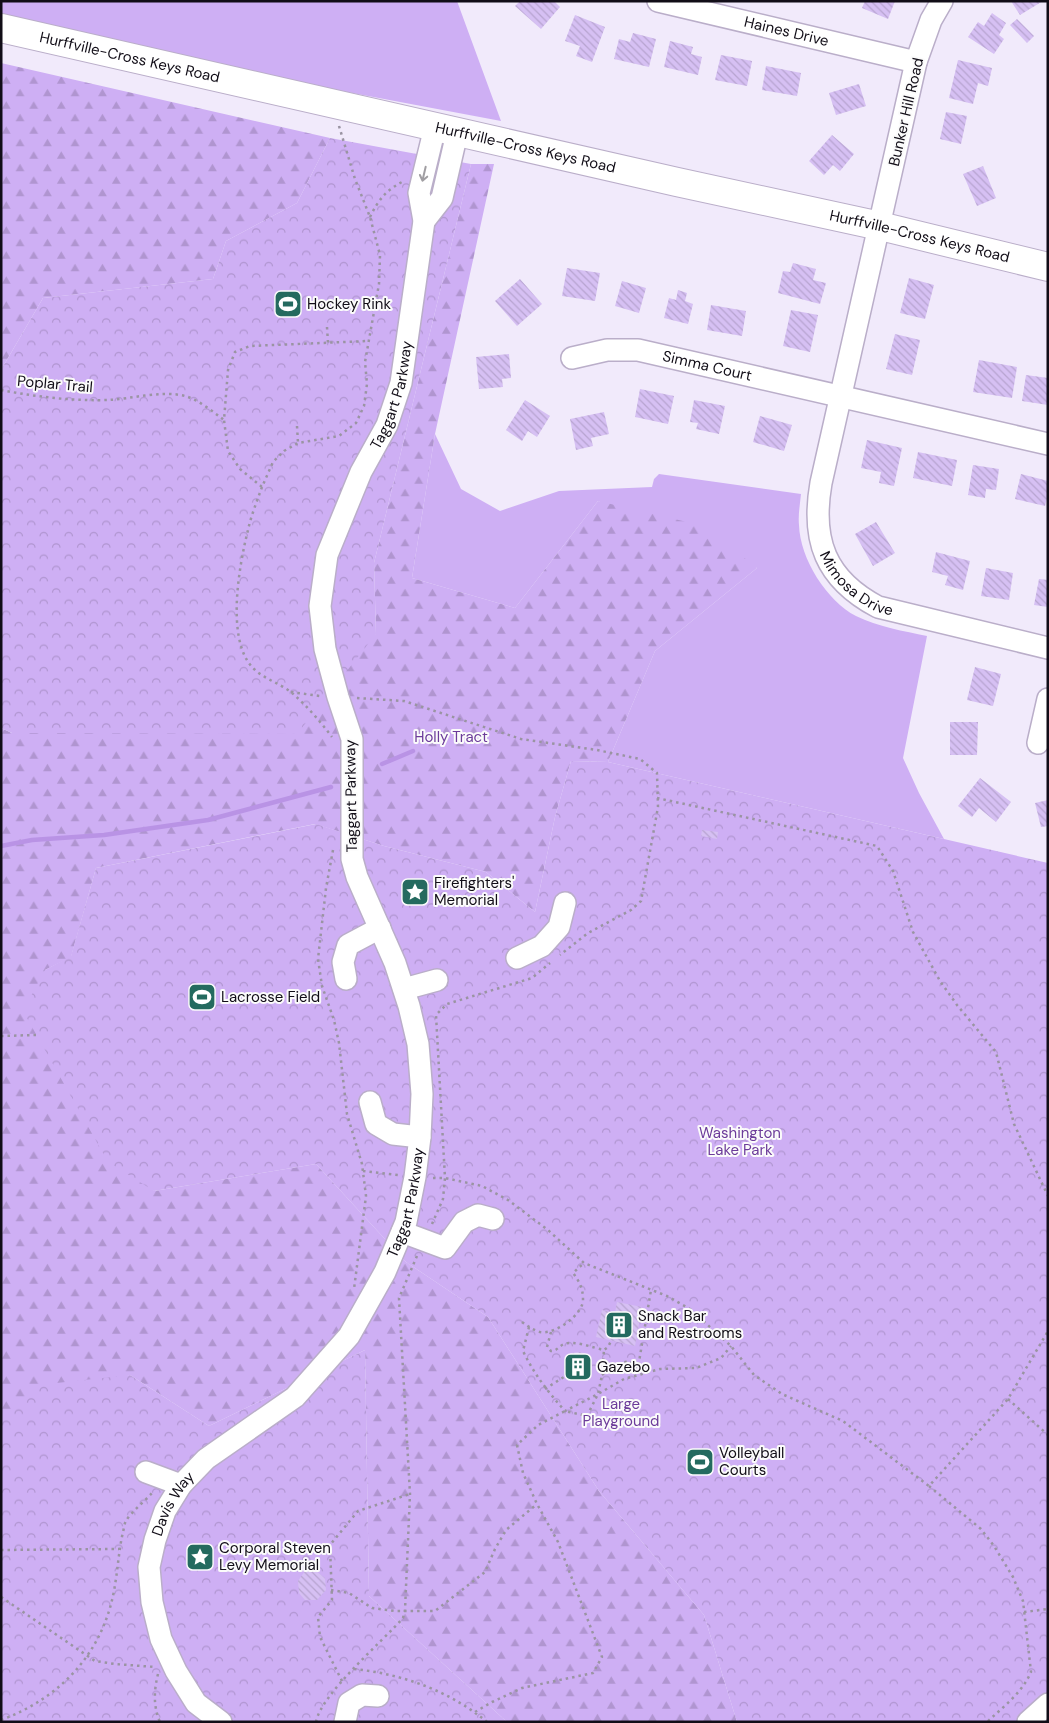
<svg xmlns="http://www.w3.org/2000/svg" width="1049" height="1723" font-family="'DM Sans',sans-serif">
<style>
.grass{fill:#ceaff4}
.forest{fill:url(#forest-firs)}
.park{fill:url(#park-crowns)}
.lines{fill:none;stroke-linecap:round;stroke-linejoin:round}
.stream{stroke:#b993e5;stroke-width:4.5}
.building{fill:url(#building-back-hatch)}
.minor-casing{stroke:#baaec9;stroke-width:24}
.major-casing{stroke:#baaec9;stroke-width:30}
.path{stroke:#9a94a2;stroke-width:2.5;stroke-dasharray:2.5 4;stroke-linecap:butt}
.minor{stroke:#fff;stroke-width:21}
.major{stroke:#fff;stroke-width:28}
.oneway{stroke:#a09ea2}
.labels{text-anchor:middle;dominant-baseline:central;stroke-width:4;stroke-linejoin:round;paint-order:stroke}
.street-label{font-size:15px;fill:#110d17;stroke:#fbfbfb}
.poi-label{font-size:15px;fill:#110d17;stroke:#fbfbfb;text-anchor:start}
.park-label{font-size:15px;fill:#6c3b9a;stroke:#fbfbfb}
</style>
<defs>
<pattern id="forest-firs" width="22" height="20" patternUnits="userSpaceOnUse" patternTransform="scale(1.25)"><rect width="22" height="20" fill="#ceaff4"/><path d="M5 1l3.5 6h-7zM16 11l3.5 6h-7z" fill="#b095d0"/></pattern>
<pattern id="park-crowns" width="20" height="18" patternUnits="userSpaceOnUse" patternTransform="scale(1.25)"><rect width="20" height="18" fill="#ceaff4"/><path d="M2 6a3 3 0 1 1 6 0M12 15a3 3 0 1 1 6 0" fill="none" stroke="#b095d0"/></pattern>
<pattern id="building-back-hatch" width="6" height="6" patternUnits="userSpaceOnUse" patternTransform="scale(1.25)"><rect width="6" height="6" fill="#d6c0f3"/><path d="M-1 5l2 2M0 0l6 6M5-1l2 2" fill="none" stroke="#b7a4d0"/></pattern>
</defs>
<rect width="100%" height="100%" fill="#f1eafb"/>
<path class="grass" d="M1 1H457L501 121 225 69 1 18Z
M435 434 461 489 500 511 559 491 652 487 654 479 659 474 801 494C800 504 798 515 799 525 800 559 827 601 856 616 878 627 904 631 927 636L903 758 919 793 944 839 608 762 655 651 757 568 598 501 515 608 412 578Z"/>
<path class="forest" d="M1 63 330 138 297 203 226 241 213 279 43 298 1 370Z
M471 164H494L435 434 412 578 515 608 598 501 704 526 757 568 655 651 608 762 571 761 555 817 535 912 486 872 384 846 315 824 96 868 71 957 45 970 154 1191 316 1164 406 1262 488 1317 599 1491 704 1615 737 1722H507L369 1596 365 1350 209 1426 130 1375 1 1422V728L12 733 376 634 374 563Z"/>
<path class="park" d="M330 138 471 164 374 563 376 634 297 734 12 733 1 728V370L43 298 213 279 226 241 297 203Z
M571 761 608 762 1048 863V1722H737L704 1615 599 1491 488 1317 406 1262 316 1164 154 1191 108 1162 23 1011 45 970 71 956 96 868 316 824 384 846 486 872 535 912 555 817Z
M365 1350 369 1596 507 1722H1V1422L38 1385 130 1375 209 1426Z"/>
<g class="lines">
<path class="stream" d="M382 764 413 751
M1 846 32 840 104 835 208 820 331 787"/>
</g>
<path class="building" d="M520 1H554L560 7 541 29 515 6Z
M865 1H895L888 19 862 8Z
M1011 1H1043L1020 15Z
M992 13 1006 23 999 35 1004 39 994 54 968 37 978 22 984 26Z
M575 15 605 27 592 62 576 56 580 46 565 41Z
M1017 19 1034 36 1027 43 1010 25Z
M633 33 656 39 649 67 614 59 619 39 630 42Z
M670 41 693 47 691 54 702 57 698 75 664 67Z
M721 55 752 61 747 86 715 80Z
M958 60 992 68 988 86 978 83 973 104 949 98Z
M766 66 801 73 797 96 762 90Z
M859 84 866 106 836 115 829 93Z
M946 112 967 116 961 144 940 139Z
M832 135 854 154 840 171 833 165 824 175 809 161Z
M983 166 996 198 977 206 963 174Z
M793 263 816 269 813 280 826 283 820 304 778 293 783 271 790 272Z
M567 268 600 273 595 301 562 296Z
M909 278 934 285 925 319 900 313Z
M520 279 542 304 517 326 495 301Z
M622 281 646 288 639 313 615 306Z
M678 290 687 293 685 301 693 304 688 324 664 318 669 298 676 300Z
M711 305 746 311 742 336 707 330Z
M791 310 818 315 810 352 783 346Z
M895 334 920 340 912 375 886 369Z
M509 354 511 378 502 379 503 387 479 389 476 357Z
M979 360 1017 367 1012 398 973 392Z
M1026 375 1048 378V405L1022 401Z
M640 389 674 396 668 424 635 417Z
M525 400 550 416 537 437 528 431 522 441 506 430Z
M694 400 725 406 719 434 696 429 698 423 690 422Z
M604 412 609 434 591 438 593 446 576 450 570 419Z
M760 416 792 425 784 451 753 442Z
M867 440 902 448 894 486 879 483 881 472 861 468Z
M918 452 957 460 952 486 913 478Z
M973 465 999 469 996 490 986 489 985 498 968 495Z
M1021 474 1048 481V494L1045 506 1015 499Z
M876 522 895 553 873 566 855 534Z
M936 552 970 561 963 590 945 585 948 576 932 572Z
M986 568 1013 573 1009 600 981 596Z
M1039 579 1048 580V607L1034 605Z
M975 667 1001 674 993 706 967 700Z
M950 722H978L977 755H950Z
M980 778 1011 802 996 822 979 808 972 817 958 806Z
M1048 800V826L1041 827 1035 803Z
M702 830 718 832 717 839 701 836Z
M617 1302 642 1307 635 1346 596 1337 602 1310 615 1313Z
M564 1366a14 14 0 1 1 28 0a14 14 0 1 1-28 0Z
M305 1571H316L325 1578 326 1590 317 1600H305L299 1593 298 1581Z"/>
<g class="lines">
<defs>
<g id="minor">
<path id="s1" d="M658 1 916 62"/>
<path id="s2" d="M942 1 931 20 916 62 821 483C811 540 825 579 878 607L1048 648"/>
<path d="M424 221 442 198 457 133"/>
<path id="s3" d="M572 358 607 350H638L1048 444"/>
<path d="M1038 743 1048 699"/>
<path d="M517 958 542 946 559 927 565 903"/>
<path d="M346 979 343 962 348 945 380 928"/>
<path d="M404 989 437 980"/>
<path d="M370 1102 376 1124 393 1134 420 1137"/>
<path d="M402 1232 445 1248 464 1222 478 1215 493 1219"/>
<path d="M146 1472 181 1485"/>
<path id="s4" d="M221 1722 196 1703 176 1671 161 1639 152 1602 149 1567 155 1540 165 1511 181 1485 206 1459 295 1397 349 1336 385 1272 406 1222 415 1177 420 1137 422 1094 418 1044 409 1006 395 963 357 877 352 859V739L338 697 325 649 320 606 327 555 361 472 387 425 401 383 424 221 419 193 435 127"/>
<path d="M345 1722 349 1703 362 1695 378 1696"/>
<path d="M1028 1722 1048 1704"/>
</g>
<g id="major">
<path id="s5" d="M1 28 677 182 880 226 1048 267"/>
</g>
</defs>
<use href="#minor" class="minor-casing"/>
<use href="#major" class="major-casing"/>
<path class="path" d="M339 126 355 179 370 217 380 255 379 284 365 362 367 384 364 406 356 423 339 436 298 443 284 451 273 462 262 487 240 469 228 451 224 420 228 370 235 352 250 346 368 341
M370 217C379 199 386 190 404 181
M327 327 328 343
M1 390C37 397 72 401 108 400 131 399 162 390 185 396 199 400 212 411 224 420
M297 426 298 443
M262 487C257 501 251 516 248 530 239 566 226 638 252 667 262 678 279 683 291 692 306 705 320 721 332 737
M291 692 320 696
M357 698 404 701 521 739 597 750 640 759 657 773 658 807 641 901 631 910 588 933 560 955
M657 798 877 846 893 871 913 932 940 981 957 1005 996 1052 1014 1124 1048 1196
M333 850 326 888 318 959 322 986 334 1020 339 1043 347 1114 362 1164 366 1196 354 1289
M1 1036 36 1035
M363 1171 398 1175
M433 1178H445L482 1186 508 1200 548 1230 584 1263 667 1296 690 1309 731 1346 754 1375 782 1394 843 1421 929 1486 1008 1399 1048 1331
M432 1224 443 1199 445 1178 436 1015 447 1004 532 978 550 963
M522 1322C528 1326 533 1330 540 1332 555 1335 584 1314 583 1299 583 1288 579 1281 573 1273L584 1263
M529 1327 523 1351C534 1374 548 1392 565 1411L598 1394 602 1375 604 1350
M551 1332 547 1347 551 1351C557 1351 559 1346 564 1344 575 1340 593 1348 604 1350L608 1347 611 1341
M602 1375C611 1367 619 1363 630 1361L638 1368 651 1290
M545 1389 567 1375
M1008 1399 1048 1435
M929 1486 981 1529 994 1546 1013 1577 1023 1601 1031 1672C1022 1693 1003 1707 987 1722
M1 1550 119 1549
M331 1590 349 1593 372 1608 395 1611H435L485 1572 495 1549 506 1530 537 1504
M1 1597 95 1661 115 1664 155 1667
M1024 1612 1048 1609
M354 1669C402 1674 450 1691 487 1722
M158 1674C154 1690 153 1706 160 1722
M342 1681 320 1637 318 1617 332 1600 330 1545 358 1511 410 1494
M475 1712 492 1702 522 1688 593 1673 602 1657 558 1542 537 1504 523 1473 517 1445 538 1425 565 1411 587 1416 598 1394 624 1379 660 1369 696 1368 721 1358 731 1346
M1 1720C63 1697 105 1650 115 1585 118 1567 119 1549 123 1532 124 1529 124 1524 126 1521 131 1512 145 1501 152 1493
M316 1722C321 1694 382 1642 403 1618L405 1610 410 1494 399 1298 417 1256"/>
<use href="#minor" class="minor"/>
<use href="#major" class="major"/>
</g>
<defs><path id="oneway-shaft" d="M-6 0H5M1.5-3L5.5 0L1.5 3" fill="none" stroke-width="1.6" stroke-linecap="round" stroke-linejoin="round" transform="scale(1.25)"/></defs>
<use class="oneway" href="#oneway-shaft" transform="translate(424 174) rotate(103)"/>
<defs>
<symbol id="stadium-square" viewBox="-11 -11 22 22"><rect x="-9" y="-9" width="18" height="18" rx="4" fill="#246a5f" stroke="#fbfbfb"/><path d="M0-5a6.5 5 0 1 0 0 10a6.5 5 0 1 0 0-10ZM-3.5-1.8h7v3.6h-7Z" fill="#fff"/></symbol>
<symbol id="sight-square" viewBox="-11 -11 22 22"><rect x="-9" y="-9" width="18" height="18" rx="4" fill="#246a5f" stroke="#fbfbfb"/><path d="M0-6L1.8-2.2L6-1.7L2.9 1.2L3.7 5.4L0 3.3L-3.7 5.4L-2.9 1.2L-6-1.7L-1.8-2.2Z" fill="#fff"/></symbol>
<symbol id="building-square" viewBox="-11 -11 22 22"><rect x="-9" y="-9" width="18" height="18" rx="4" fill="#246a5f" stroke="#fbfbfb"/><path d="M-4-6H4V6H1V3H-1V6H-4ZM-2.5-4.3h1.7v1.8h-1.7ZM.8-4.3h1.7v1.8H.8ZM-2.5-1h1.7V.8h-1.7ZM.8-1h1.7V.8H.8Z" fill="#fff"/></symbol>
</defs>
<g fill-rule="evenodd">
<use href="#stadium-square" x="272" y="288" width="32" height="32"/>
<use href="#sight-square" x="399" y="876" width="32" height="32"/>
<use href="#stadium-square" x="186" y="981" width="32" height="32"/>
<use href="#building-square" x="603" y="1309" width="32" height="32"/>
<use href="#building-square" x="562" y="1351" width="32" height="32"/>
<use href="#stadium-square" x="684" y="1446" width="32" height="32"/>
<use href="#sight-square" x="184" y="1541" width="32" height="32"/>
</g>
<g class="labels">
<g class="street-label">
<text stroke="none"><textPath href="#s1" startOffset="132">Haines Drive</textPath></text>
<text stroke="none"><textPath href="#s5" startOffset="132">Hurffville-Cross Keys Road</textPath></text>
<text transform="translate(906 112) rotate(-77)">Bunker Hill Road</text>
<text stroke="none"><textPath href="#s5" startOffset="538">Hurffville-Cross Keys Road</textPath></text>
<text stroke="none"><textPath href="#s5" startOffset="942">Hurffville-Cross Keys Road</textPath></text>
<text stroke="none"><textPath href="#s3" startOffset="138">Simma Court</textPath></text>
<text transform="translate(55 384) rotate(5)">Poplar Trail</text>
<text stroke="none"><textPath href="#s4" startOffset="1479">Taggart Parkway</textPath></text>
<text stroke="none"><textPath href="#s2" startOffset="615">Mimosa Drive</textPath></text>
<text transform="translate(351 796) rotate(-91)">Taggart Parkway</text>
<text stroke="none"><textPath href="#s4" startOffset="639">Taggart Parkway</textPath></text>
<text stroke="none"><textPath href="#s4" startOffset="246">Davis Way</textPath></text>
</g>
<g class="poi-label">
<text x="307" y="304">Hockey Rink</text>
<text x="434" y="883">Firefighters'<tspan x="434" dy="17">Memorial</tspan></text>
<text x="221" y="997">Lacrosse Field</text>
<text x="638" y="1316">Snack Bar<tspan x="638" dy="17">and Restrooms</tspan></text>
<text x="597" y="1367">Gazebo</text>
<text x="719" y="1453">Volleyball<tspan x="719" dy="17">Courts</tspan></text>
<text x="219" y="1548">Corporal Steven<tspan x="219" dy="17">Levy Memorial</tspan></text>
</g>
<g class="park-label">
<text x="451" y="737">Holly Tract</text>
<text x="740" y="1133">Washington<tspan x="740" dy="17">Lake Park</tspan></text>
<text x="621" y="1404">Large<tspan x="621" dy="17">Playground</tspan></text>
</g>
</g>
<rect width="1049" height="1723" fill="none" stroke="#110d17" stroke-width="5"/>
</svg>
